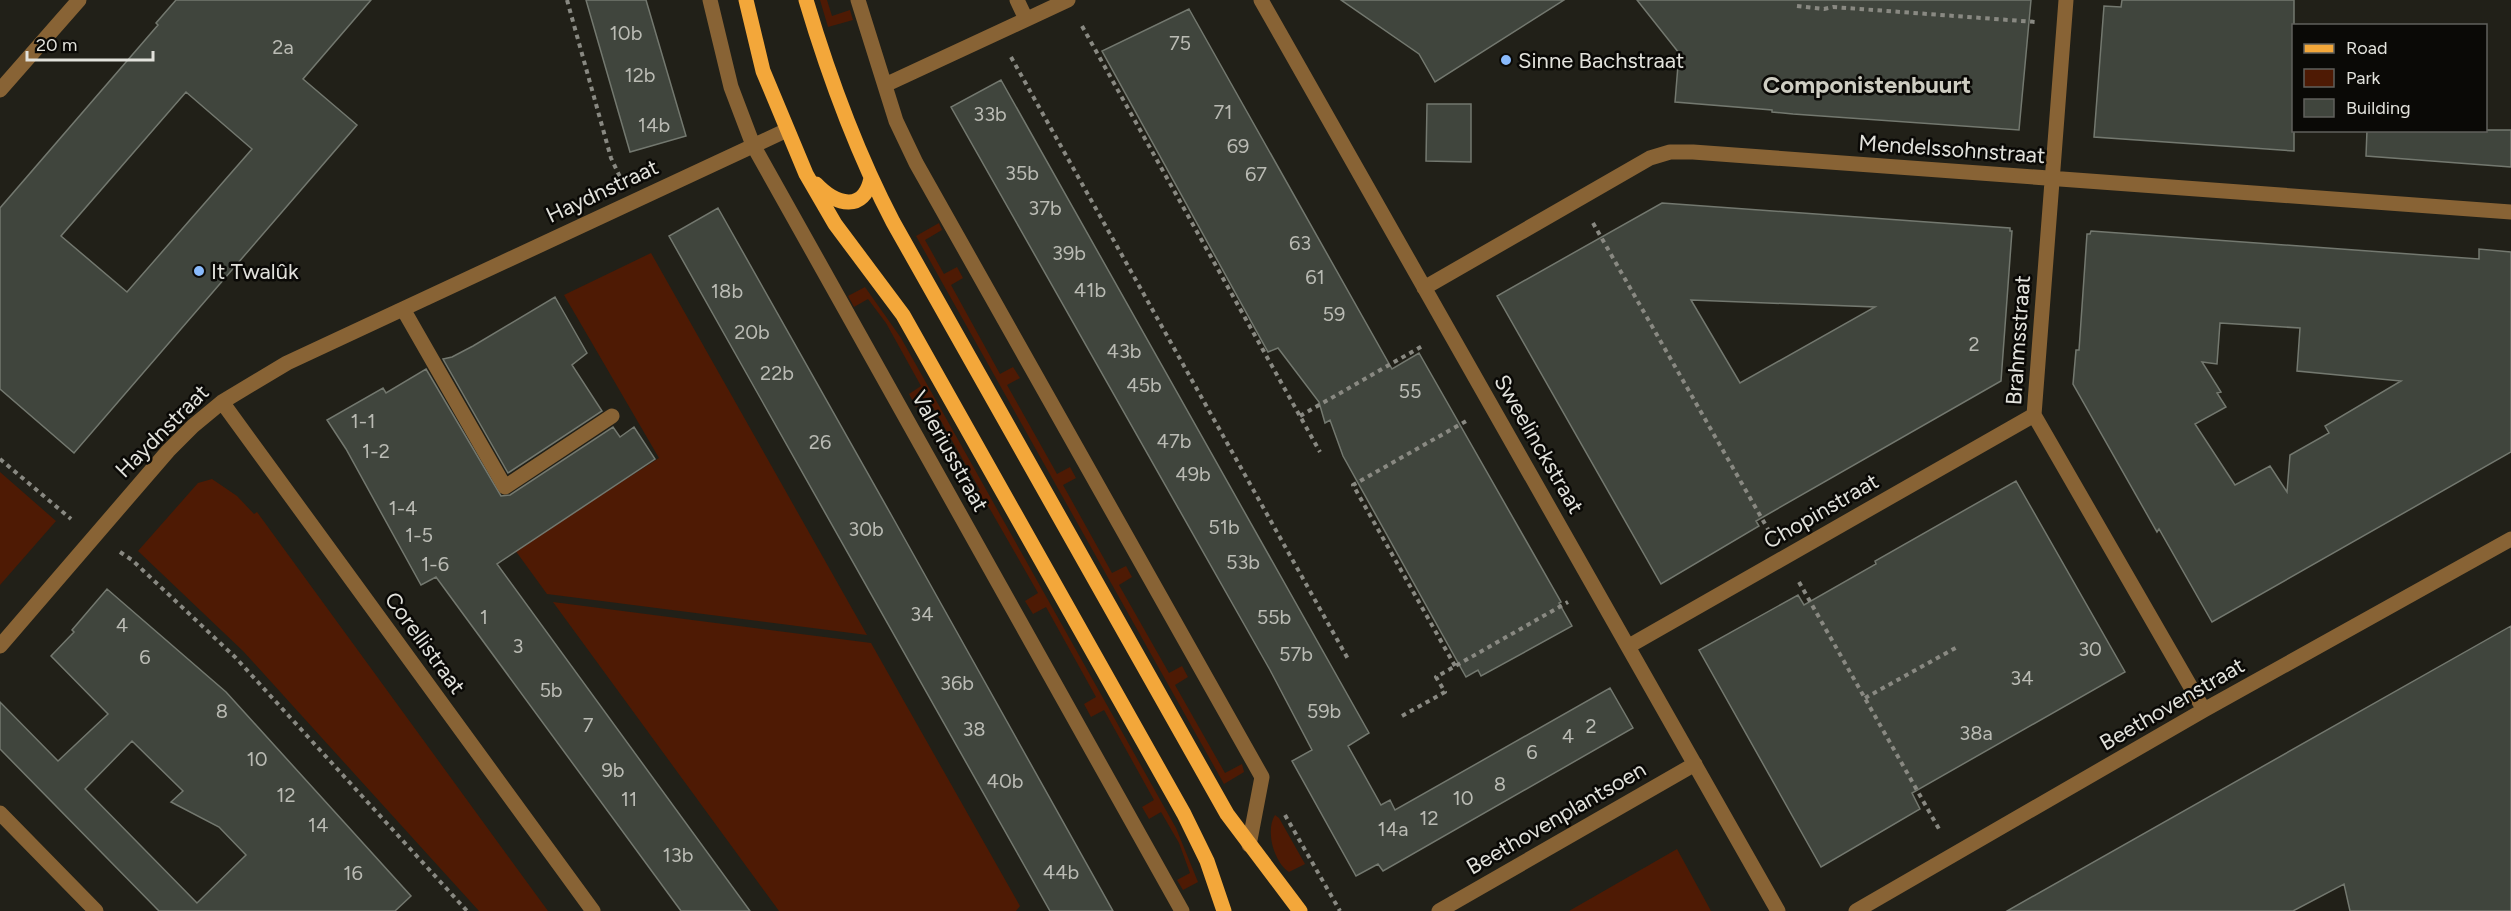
<svg xmlns="http://www.w3.org/2000/svg" width="2511" height="911" font-family="Figtree,sans-serif">
<style>
.green{fill:#4e1a04}
.building{fill:#40453d;stroke:#73786f;stroke-width:1.5;fill-rule:evenodd}
.lines{fill:none;stroke-linecap:round;stroke-linejoin:round}
.path{stroke:#898982;stroke-width:4;stroke-dasharray:4.5 4.5;stroke-linecap:butt}
.minor{stroke:#886335;stroke-width:15}
.major{stroke:#f3a73a;stroke-width:15}
.poi-dot{fill:#89bafc;stroke:#0a0906;stroke-width:2}
.labels{text-anchor:middle;dominant-baseline:central;stroke-width:5;stroke-linejoin:round;paint-order:stroke}
.number-label{font-size:20px;fill:#babbb4}
.poi-label{font-size:22px;fill:#e2e2dc;stroke:#0a0906;text-anchor:start}
.street-label{font-size:22px;fill:#e2e2dc;stroke:#0a0906}
.neighbourhood-label{font-size:24px;font-weight:bold;fill:#cecdc2;stroke:#0a0906}
</style>
<rect width="100%" height="100%" fill="#212018"/>
<path class="green" d="M820 0H827L832 16 850 10 853 20 828 27Z
M939 223 942 230 925 240 944 274 957 267 963 278 951 285 1000 374 1013 367 1020 378 1007 385 1057 474 1070 467 1076 478 1063 485 1112 573 1126 566 1132 577 1119 585 1169 673 1182 666 1188 677 1175 685 1225 773 1242 764 1244 772 1224 784 916 236Z
M651 253 867 635 547 594 515 550 659 458 564 295Z
M865 287 901 338 1176 828 1198 882 1183 890 1177 880 1190 873 1179 843 1161 812 1149 819 1142 807 1154 800 1104 710 1091 717 1084 704 1096 697 1046 607 1033 614 1025 601 1038 593 987 504 975 510 967 498 980 490 929 400 916 407 909 394 921 386 886 323 868 299 854 307 848 296Z
M0 472 56 521 0 585Z
M212 479 237 496 254 514 257 512 548 911H479L243 651 138 551 198 483Z
M553 602 871 643 1020 906 1016 911H779Z
M1275 815 1279 818 1305 864 1289 872C1274 862 1265 831 1275 815Z
M1677 849 1711 911H1569Z"/>
<path class="building" d="M176 0H371L303 79 357 125 74 453 0 389V208L158 25 156 23ZM186 92 252 149 127 292 61 236Z
M586 0H646L686 136 630 152Z
M1341 0H1564L1435 82 1419 54Z
M1637 0H2031L2019 130 1793 114 1772 112V110L1675 102 1679 53Z
M2122 0H2294V151L2094 137 2104 6 2121 7Z
M1189 9 1392 369 1419 353 1561 602 1559 603 1572 626 1481 676 1478 670 1466 677 1343 456 1330 420 1325 423 1319 402 1278 348 1268 352 1102 51Z
M1001 80 1369 733 1348 746 1381 805 1390 800 1395 810 1610 688 1633 728 1383 871 1378 864 1356 876 1292 761 1312 750 1270 670 951 107Z
M1427 104H1471V162L1426 161Z
M2367 130H2511V167L2366 156Z
M1662 203 2010 228V231H2012L2001 381 1756 521 1759 526 1661 584 1497 296ZM1691 300 1875 307 1740 383Z
M718 208 893 518 1113 911H1050L762 401 669 236Z
M2091 231 2479 259V249L2511 252V452L2212 622 2159 529 2157 532 2073 384 2076 350H2079L2087 234H2090ZM2220 323 2300 328 2297 371 2401 381 2325 426 2329 433 2290 455 2287 492 2270 466 2235 485 2195 424 2226 407 2217 393 2221 392 2202 362 2217 364Z
M555 297 587 353 572 365 602 411 508 473 443 359 452 357 473 346Z
M426 369 501 496 510 495 613 427 620 437 634 427 655 459 497 564 750 911H681L436 577 421 585 346 449 327 420 383 388 386 393Z
M2016 481 2125 672 1912 793 1920 809 1821 867 1699 650 1798 595 1804 605 1876 564 1875 561Z
M107 589 226 692 411 896 395 911H159L0 749V702L58 761 108 714 51 656 74 632 72 630ZM132 741 183 791 171 802 219 827 246 855 197 903 85 789Z
M2511 626V911H2350L2344 884 2293 911H2007Z"/>
<g class="lines">
<path class="path" d="M567 0 611 158 620 177
M1797 6 1824 9 1833 7 2036 22
M1082 26 1320 452
M1011 57 1348 659
M1593 223 1769 531
M1300 416 1424 345
M0 459 71 519
M120 552 132 560 235 657 467 911
M1799 582 1939 829
M1455 666 1353 485 1468 420
M1865 698 1959 646
M1402 716 1445 692 1436 677 1568 602
M1285 815 1340 911"/>
<path class="minor" d="M710 0 731 87 753 145 1182 911
M858 0 896 121 916 163 1262 777 1249 845
M1017 0 1026 19
M1261 0 1778 911
M2066 0 2034 415 2204 710
M885 85 1068 0
M0 90 79 0
M1424 288 1650 158 1670 152H1693L2511 212
M403 309 505 487 612 416
M222 402 593 911
M0 646 168 451 193 426 222 402 287 363 787 130
M1629 646 2034 415
M0 813 96 911
M1439 911 1695 764
M1856 911 2204 710 2511 539"/>
<path class="major" d="M746 0 763 71 806 174 835 224 903 315 1184 814 1207 861 1224 911
M806 0C829 77 856 151 893 222L1227 814 1300 911
M816 184C836 205 864 213 871 178"/>
</g>
<g class="poi-dot">
<circle cx="1506" cy="60" r="6"/>
<circle cx="199" cy="271" r="6"/>
</g>
<g class="labels">
<g class="number-label">
<text x="626" y="33">10b</text>
<text x="1180" y="43">75</text>
<text x="283" y="47">2a</text>
<text x="640" y="75">12b</text>
<text x="1223" y="112">71</text>
<text x="990" y="114">33b</text>
<text x="654" y="125">14b</text>
<text x="1238" y="146">69</text>
<text x="1022" y="173">35b</text>
<text x="1256" y="174">67</text>
<text x="1045" y="208">37b</text>
<text x="1300" y="243">63</text>
<text x="1069" y="253">39b</text>
<text x="1315" y="277">61</text>
<text x="1090" y="290">41b</text>
<text x="727" y="291">18b</text>
<text x="1334" y="314">59</text>
<text x="752" y="332">20b</text>
<text x="1974" y="344">2</text>
<text x="1124" y="351">43b</text>
<text x="777" y="373">22b</text>
<text x="1144" y="385">45b</text>
<text x="1410" y="391">55</text>
<text x="363" y="421">1-1</text>
<text x="1174" y="441">47b</text>
<text x="820" y="442">26</text>
<text x="376" y="451">1-2</text>
<text x="1193" y="474">49b</text>
<text x="403" y="508">1-4</text>
<text x="1224" y="527">51b</text>
<text x="866" y="529">30b</text>
<text x="419" y="535">1-5</text>
<text x="1243" y="562">53b</text>
<text x="435" y="564">1-6</text>
<text x="922" y="614">34</text>
<text x="484" y="617">1</text>
<text x="1274" y="617">55b</text>
<text x="122" y="625">4</text>
<text x="518" y="646">3</text>
<text x="2090" y="649">30</text>
<text x="1296" y="654">57b</text>
<text x="145" y="657">6</text>
<text x="2022" y="678">34</text>
<text x="957" y="683">36b</text>
<text x="551" y="690">5b</text>
<text x="222" y="711">8</text>
<text x="1324" y="711">59b</text>
<text x="588" y="725">7</text>
<text x="1591" y="726">2</text>
<text x="974" y="729">38</text>
<text x="1976" y="733">38a</text>
<text x="1568" y="736">4</text>
<text x="1532" y="752">6</text>
<text x="257" y="759">10</text>
<text x="613" y="770">9b</text>
<text x="1005" y="781">40b</text>
<text x="1500" y="784">8</text>
<text x="286" y="795">12</text>
<text x="1463" y="798">10</text>
<text x="629" y="799">11</text>
<text x="1429" y="818">12</text>
<text x="318" y="825">14</text>
<text x="1393" y="829">14a</text>
<text x="678" y="855">13b</text>
<text x="1061" y="872">44b</text>
<text x="353" y="873">16</text>
</g>
<g class="poi-label">
<text x="1518" y="60">Sinne Bachstraat</text>
<text x="211" y="271">It Twalûk</text>
</g>
<g class="street-label">
<text transform="translate(1952 149) rotate(4)">Mendelssohnstraat</text>
<text transform="translate(602 191) rotate(-25)">Haydnstraat</text>
<text transform="translate(2018 340) rotate(-86)">Brahmsstraat</text>
<text transform="translate(162 431) rotate(-45)">Haydnstraat</text>
<text transform="translate(1539 444) rotate(60)">Sweelinckstraat</text>
<text transform="translate(950 451) rotate(61)">Valeriusstraat</text>
<text transform="translate(1821 511) rotate(-30)">Chopinstraat</text>
<text transform="translate(425 643) rotate(54)">Corellistraat</text>
<text transform="translate(2172 704) rotate(-30)">Beethovenstraat</text>
<text transform="translate(1556 818) rotate(-30)">Beethovenplantsoen</text>
</g>
<g class="neighbourhood-label">
<text x="1867" y="84">Componistenbuurt</text>
</g>
</g>
<rect x="2292" y="24" width="195" height="108" fill="#0a0906" stroke="#60605c" stroke-width="1.5"/>
<rect x="2304" y="44" width="30" height="9" fill="#f3a73a" stroke="#60605c" stroke-width="1.5"/>
<text x="2346" y="54" font-size="18" fill="#e2e2dc">Road</text>
<rect x="2304" y="69" width="30" height="18" fill="#4e1a04" stroke="#60605c" stroke-width="1.5"/>
<text x="2346" y="84" font-size="18" fill="#e2e2dc">Park</text>
<rect x="2304" y="99" width="30" height="18" fill="#40453d" stroke="#60605c" stroke-width="1.5"/>
<text x="2346" y="114" font-size="18" fill="#e2e2dc">Building</text>
<path d="M27 51v9h126v-9" fill="none" stroke="#e2e2dc" stroke-width="3"/>
<text x="36" y="51" font-size="18" fill="#e2e2dc" stroke="#0a0906" stroke-width="4.5" paint-order="stroke">20 m</text>
</svg>
